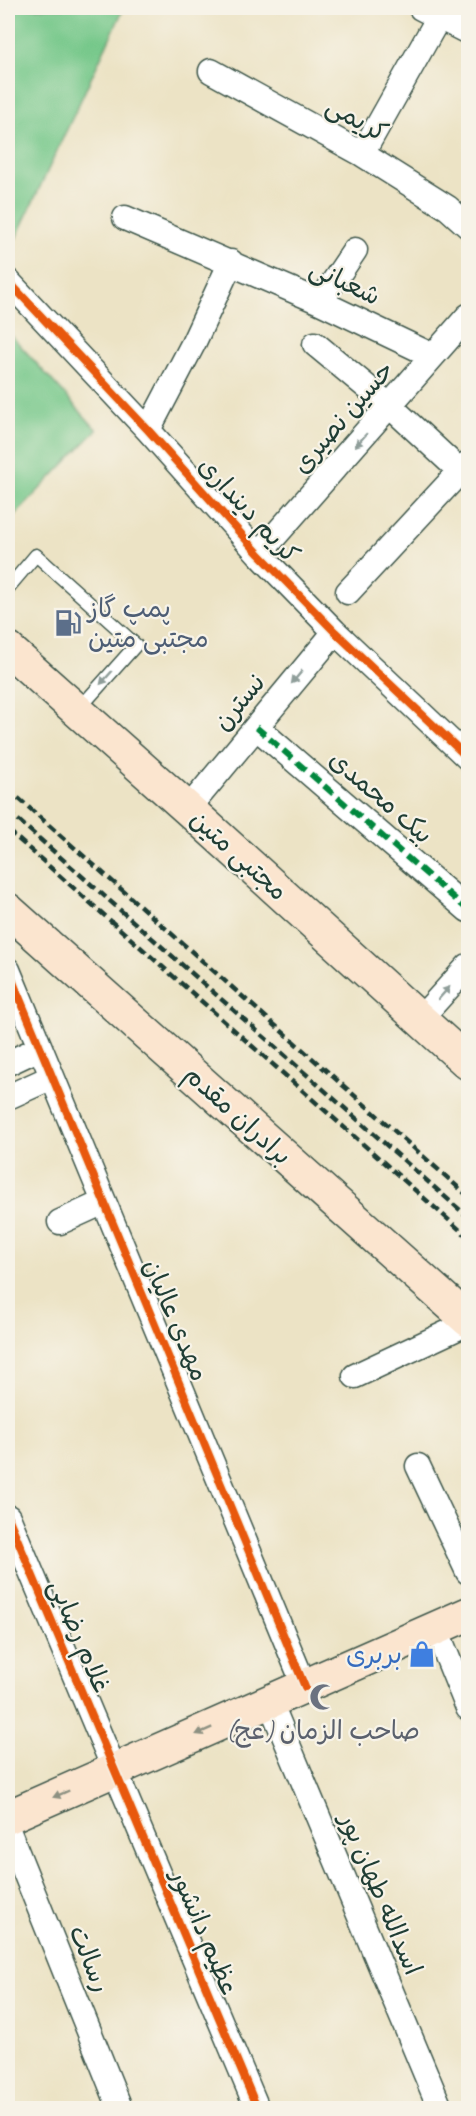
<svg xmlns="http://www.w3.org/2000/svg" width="476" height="2116" font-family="Caveat,'Playpen Sans Arabic',sans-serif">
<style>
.green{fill:#75c789;stroke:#4a825e;stroke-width:1.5}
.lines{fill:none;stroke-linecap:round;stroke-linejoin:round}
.lane-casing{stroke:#3e564a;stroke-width:15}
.street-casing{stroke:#3e564a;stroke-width:27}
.secondary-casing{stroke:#3e564a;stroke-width:36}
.lane{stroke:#fff;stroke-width:12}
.street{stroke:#fff;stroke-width:24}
.secondary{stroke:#fbe5cf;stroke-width:33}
.rail{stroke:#1f3d34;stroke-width:4.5;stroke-dasharray:9 4.5;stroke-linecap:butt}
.quiet{stroke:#00873e;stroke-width:6;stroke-dasharray:12 6;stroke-linecap:butt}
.cycleway-casing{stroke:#f7f3e8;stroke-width:11}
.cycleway{stroke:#e8590c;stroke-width:8}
.oneway{fill:#8f9e9a}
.oneway2{fill:#8d9182}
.labels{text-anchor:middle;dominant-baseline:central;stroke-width:4.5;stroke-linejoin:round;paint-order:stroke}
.street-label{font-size:26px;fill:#1f3d34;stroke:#f7f3e8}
.service-label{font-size:26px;fill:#4e5e75;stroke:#f7f3e8;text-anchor:start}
.shop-label{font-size:26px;fill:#366cbe;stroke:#f7f3e8;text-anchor:end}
.worship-label{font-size:26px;fill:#5b616d;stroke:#f7f3e8}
</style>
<rect width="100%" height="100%" fill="#f7f3e8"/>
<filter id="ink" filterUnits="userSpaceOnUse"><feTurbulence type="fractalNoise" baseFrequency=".0167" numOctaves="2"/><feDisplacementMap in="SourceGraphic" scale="12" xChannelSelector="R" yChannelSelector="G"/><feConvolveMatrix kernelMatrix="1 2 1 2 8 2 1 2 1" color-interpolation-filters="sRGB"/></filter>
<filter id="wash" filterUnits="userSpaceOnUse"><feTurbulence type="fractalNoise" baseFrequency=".008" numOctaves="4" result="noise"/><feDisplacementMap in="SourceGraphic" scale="24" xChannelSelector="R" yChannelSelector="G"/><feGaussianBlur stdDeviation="1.35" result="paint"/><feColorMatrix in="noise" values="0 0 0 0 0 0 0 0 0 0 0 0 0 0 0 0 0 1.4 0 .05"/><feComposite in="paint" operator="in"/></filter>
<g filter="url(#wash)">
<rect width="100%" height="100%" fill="#ece3c5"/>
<path class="green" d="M8 8H124L16 238 8 228Z
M8 332 97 430 8 522Z"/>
</g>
<g filter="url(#ink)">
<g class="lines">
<defs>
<path id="lane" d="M8 588 36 555 136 645 78 710"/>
<path id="street" d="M421 8 468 32
M211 71 362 154 448 208 468 226
M362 154 439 17
M125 218 320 302 433 356
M8 281 148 430 259 554 335 632 468 758
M320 302 355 250
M315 344 391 407 460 471
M148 430 193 344 231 262
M259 554 468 316
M348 592 468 463
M256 727 468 910
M188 809 335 632
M8 970 305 1687
M419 1020 468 966
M8 1063 40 1048
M8 1097 52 1077
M60 1222 104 1202
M355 1376 468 1323
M418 1466 468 1572
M8 1517 257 2108
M436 1629 468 1708
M270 1702 440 2108
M8 1830 120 2108"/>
<path id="secondary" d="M8 649 188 809 468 1063
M8 910 468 1320
M8 1817 468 1614"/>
</defs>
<use href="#lane" class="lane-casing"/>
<use href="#street" class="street-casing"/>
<use href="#secondary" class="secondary-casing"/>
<use href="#lane" class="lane"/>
<use href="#street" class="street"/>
<use href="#secondary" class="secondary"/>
<path class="rail" d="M8 789 468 1196
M8 811 468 1217
M8 830 468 1237"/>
<path class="quiet" d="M256 727 468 910"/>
<defs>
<path id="cycleway" d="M8 281 148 430 259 554 335 632 468 758
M8 970 305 1687
M8 1517 257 2108"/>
</defs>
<use href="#cycleway" class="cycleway-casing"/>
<use href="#cycleway" class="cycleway"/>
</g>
<defs><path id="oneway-solid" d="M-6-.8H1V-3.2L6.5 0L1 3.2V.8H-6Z" transform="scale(1.5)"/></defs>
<g class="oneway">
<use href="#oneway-solid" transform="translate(361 440) rotate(132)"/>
<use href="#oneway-solid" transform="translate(297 677) rotate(130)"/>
<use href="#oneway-solid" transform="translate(106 678) rotate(132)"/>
<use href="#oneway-solid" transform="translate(444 993) rotate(-48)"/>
</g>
<g class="oneway2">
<use href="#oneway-solid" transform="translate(204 1731) rotate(156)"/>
<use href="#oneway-solid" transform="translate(61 1794) rotate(157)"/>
</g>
</g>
<defs>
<symbol id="fuel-bare" viewBox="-9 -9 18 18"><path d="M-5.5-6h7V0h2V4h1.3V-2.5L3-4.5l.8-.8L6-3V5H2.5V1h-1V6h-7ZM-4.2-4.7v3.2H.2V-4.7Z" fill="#5c6f8a" stroke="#f7f3e8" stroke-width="2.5" paint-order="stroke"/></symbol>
<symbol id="shop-bare" viewBox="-9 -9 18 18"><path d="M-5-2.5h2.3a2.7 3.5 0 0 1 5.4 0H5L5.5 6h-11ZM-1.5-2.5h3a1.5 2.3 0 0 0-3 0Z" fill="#3f7fe0" stroke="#f7f3e8" stroke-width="2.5" paint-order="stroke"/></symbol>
<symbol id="mosque-bare" viewBox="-9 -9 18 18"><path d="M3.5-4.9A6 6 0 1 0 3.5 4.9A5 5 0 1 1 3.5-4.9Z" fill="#6b7280" stroke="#f7f3e8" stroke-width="2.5" paint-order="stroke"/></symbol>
</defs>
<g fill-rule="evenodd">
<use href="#fuel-bare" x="49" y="604" width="38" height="38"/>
<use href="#shop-bare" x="403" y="1635" width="38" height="38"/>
<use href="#mosque-bare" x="304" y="1678" width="38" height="38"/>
</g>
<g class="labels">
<g class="street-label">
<text transform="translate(357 119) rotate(29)">کریمی</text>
<text transform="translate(345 282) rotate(25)">شعبانی</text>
<text transform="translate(343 417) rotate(-49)">حسین نصیری</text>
<text transform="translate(249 510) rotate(47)">کریم دینداری</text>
<text transform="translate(239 702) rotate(-50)">نسترن</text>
<text transform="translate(381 797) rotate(41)">بیک محمدی</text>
<text transform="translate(239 855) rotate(42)">مجتبی متین</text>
<text transform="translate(238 1115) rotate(42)">برادران مقدم</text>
<text transform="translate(176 1320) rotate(67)">مهدی عالیان</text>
<text transform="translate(80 1636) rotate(67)">غلام رضایی</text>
<text transform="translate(381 1894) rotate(67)">اسدالله طهان پور</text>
<text transform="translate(205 1932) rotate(67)">عظیم دانشور</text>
<text transform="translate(90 1959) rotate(68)">رسالت</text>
</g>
<g class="service-label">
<text x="88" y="608">پمپ گاز<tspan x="88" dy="30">مجتبی متین</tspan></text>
</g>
<g class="shop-label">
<text x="402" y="1654">بربری</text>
</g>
<g class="worship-label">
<text x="323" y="1730">صاحب الزمان (عج)</text>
</g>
</g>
<rect width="476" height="2116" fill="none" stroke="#f7f3e8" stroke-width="30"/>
</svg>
